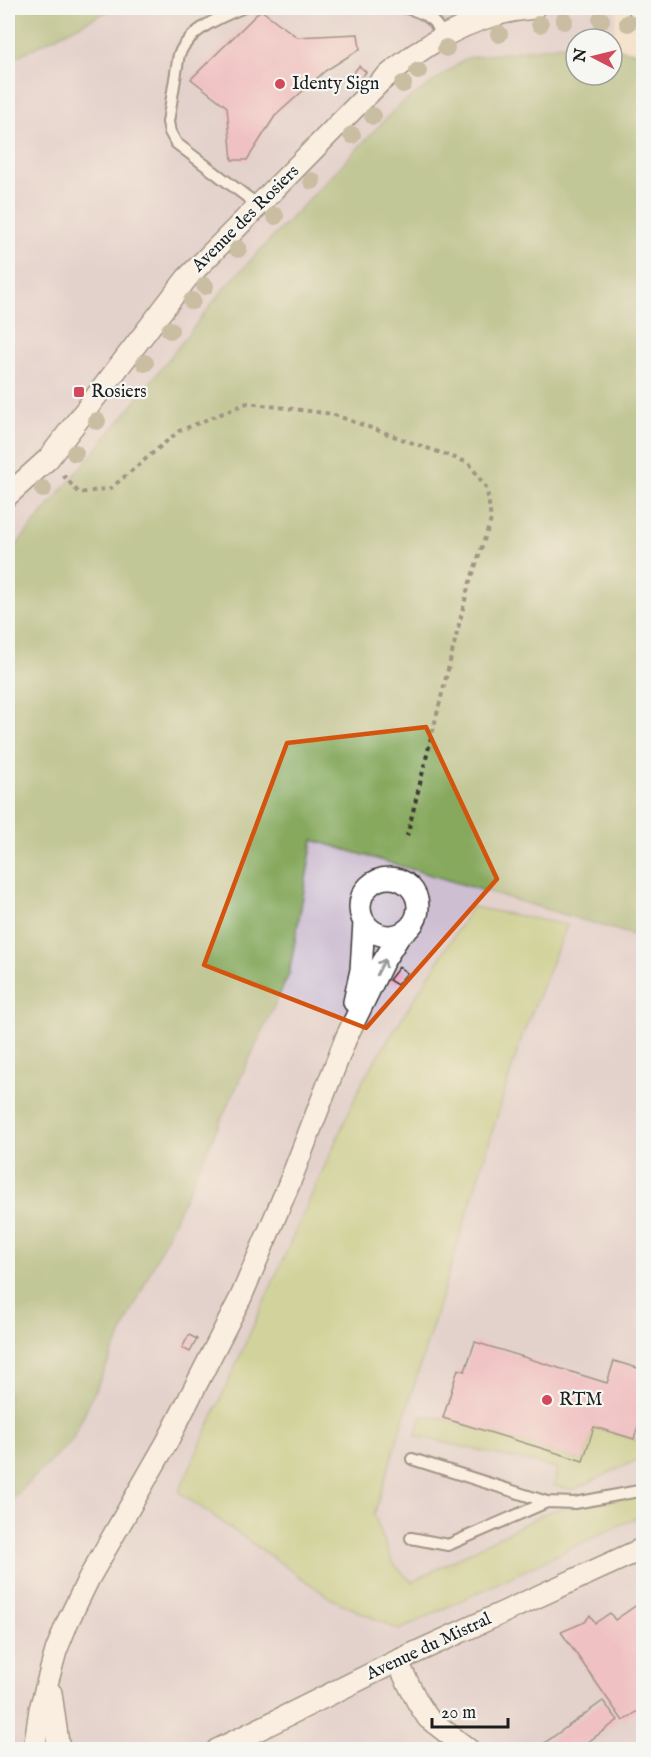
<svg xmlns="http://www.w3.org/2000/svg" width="651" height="1757" font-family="'IM FELL English',serif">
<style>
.industrial{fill:#cebed2}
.green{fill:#a9c369;stroke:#627042;stroke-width:1.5}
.forest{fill:#86a95d;stroke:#51623c;stroke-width:1.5}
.building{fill:#eb9bbf}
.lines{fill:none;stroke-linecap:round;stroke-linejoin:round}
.service-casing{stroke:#3c3936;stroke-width:14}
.minor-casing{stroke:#3c3936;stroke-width:24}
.path{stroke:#3c3936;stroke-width:4;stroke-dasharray:4.5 4.5;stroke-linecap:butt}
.service{stroke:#fff;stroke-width:10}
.minor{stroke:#fff;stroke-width:21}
.tree{fill:#989477}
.oneway{stroke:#999}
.marked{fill:none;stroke:#d4530e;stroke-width:4.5;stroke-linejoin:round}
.poi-dot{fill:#d1495b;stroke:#f6f6f2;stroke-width:2}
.labels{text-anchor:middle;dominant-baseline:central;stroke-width:4.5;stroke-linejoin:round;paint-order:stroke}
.poi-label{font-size:18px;fill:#1c1c1c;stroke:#f6f6f2;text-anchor:start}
.street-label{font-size:18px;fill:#1c1c1c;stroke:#f6f6f2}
</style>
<rect width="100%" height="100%" fill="#f6f6f2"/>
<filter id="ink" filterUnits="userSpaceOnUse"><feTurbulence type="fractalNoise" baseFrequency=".0167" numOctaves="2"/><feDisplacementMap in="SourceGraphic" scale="12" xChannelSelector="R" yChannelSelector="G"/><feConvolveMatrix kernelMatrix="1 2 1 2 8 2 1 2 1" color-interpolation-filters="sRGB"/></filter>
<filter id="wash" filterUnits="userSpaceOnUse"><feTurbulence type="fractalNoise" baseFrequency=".008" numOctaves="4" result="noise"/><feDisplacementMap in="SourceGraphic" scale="24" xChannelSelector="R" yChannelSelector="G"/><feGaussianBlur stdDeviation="1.35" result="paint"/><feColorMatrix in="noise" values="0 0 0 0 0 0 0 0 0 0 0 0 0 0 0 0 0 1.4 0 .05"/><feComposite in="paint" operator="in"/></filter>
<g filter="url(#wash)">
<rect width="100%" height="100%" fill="#f4e0c6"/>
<path class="industrial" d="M114 8H617L612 46V39H576L571 916 643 938V1749H8V1503L72 1440 289 974 313 840 20 539 8 555V61Z"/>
<path class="green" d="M472 907 567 925 521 1039 374 1515 393 1563 412 1582 547 1512 643 1495V1514L399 1630 332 1599 179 1492 363 1080Z
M422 1416 443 1418 583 1461 594 1427 634 1439 641 1444 643 1437V1457L573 1490 554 1486 557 1468 415 1436Z"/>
<path class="forest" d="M8 8H114L8 61Z
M576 43V75H612V47L643 54 644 484 639 500 644 501 643 938 313 840 289 974 72 1440 8 1503V555L127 412 226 286 397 107 467 58Z"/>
<g id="blocks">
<path class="building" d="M261 10 297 37 358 34 360 49 325 71 275 116 247 160H232L227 107 191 79Z
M359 66 366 72 357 83 350 77Z
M399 967 407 973 397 985 389 980Z
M189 1335 197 1339 190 1352 182 1348Z
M475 1342 607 1383 614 1361 644 1370V1408L634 1439 594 1427 583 1461 443 1418 458 1369 465 1371Z
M644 1600V1707L623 1721 561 1632 585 1622 590 1615 595 1623 610 1613 615 1620Z
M603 1701 618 1720 577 1750H541L539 1747Z"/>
</g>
</g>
<g filter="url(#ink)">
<use href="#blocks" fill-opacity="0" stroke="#3c3936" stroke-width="1.5"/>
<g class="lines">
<defs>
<path id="service" d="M242 8C218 18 191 29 179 54L168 122 170 132 176 143 259 206
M406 8C424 12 434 19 443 35
M412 1459 547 1502
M411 1538 448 1545 547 1502 575 1503 644 1490"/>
<path id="minor" d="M639 8H644
M8 495 48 459 187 278 380 82C424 43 474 13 534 8
M360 907a29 29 0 1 1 58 0a29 29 0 1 1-58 0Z
M354 1002 361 970 364 922
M397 1661 417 1701 428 1718 469 1750
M51 1693 59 1750
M34 1750 40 1709 56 1651 68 1621 89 1578 167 1442 241 1297 289 1184 346 1038 383 962 400 935
M217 1750 397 1661 644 1548"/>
</defs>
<use href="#service" class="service-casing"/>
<use href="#minor" class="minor-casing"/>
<path class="path" d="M63 475 79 493 111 488 179 431 247 403 332 414 469 463 487 489 491 520 468 588 407 836"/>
<use href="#service" class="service"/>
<use href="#minor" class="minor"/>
</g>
<g class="tree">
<circle cx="601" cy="20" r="9"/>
<circle cx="564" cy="21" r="9"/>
<circle cx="628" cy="23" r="9"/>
<circle cx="540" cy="24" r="9"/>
<circle cx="499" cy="34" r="9"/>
<circle cx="446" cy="48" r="9"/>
<circle cx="418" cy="71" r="9"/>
<circle cx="403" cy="84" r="9"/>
<circle cx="373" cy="116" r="9"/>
<circle cx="352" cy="135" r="9"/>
<circle cx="312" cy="181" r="9"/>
<circle cx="275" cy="216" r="9"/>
<circle cx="238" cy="249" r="9"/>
<circle cx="205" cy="286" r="9"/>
<circle cx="192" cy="301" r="9"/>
<circle cx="170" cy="330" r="9"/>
<circle cx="145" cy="363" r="9"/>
<circle cx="97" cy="421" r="9"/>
<circle cx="75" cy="453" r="9"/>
<circle cx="43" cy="489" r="9"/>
</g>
<defs><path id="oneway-shaft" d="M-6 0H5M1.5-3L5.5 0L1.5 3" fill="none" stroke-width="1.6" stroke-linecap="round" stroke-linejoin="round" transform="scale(1.5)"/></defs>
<use class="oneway" href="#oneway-shaft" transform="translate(381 967) rotate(-63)"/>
</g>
<path d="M0 0H651V1757H0ZM426 727 497 879 366 1028 204 965 287 743Z" fill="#f4e0c6" fill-opacity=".55" fill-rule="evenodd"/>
<path class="marked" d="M426 727 497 879 366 1028 204 965 287 743Z"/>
<g class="poi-dot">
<circle cx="280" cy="84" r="6"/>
<rect x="73" y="386" width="12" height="12" rx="3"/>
<circle cx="547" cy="1400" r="6"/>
</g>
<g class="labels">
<g class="poi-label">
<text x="292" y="84">Identy Sign</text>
<text x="91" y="392">Rosiers</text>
<text x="559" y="1400">RTM</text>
</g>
<g class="street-label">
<text transform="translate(246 219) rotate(-45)">Avenue des Rosiers</text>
<text transform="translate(429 1647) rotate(-25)">Avenue du Mistral</text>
</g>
</g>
<rect width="651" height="1757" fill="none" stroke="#f6f6f2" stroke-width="30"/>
<g transform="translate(594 57) rotate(277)"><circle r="28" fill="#f6f6f2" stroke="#9f9f9c" stroke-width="1.5"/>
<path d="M0-4.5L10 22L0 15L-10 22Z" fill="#d1495b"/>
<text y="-9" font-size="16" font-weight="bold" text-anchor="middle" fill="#1c1c1c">N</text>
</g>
<path d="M432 1718v9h76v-9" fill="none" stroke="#1c1c1c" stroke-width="3"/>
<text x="441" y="1718" font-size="18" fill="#1c1c1c" stroke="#f6f6f2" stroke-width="4.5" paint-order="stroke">20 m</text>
</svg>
